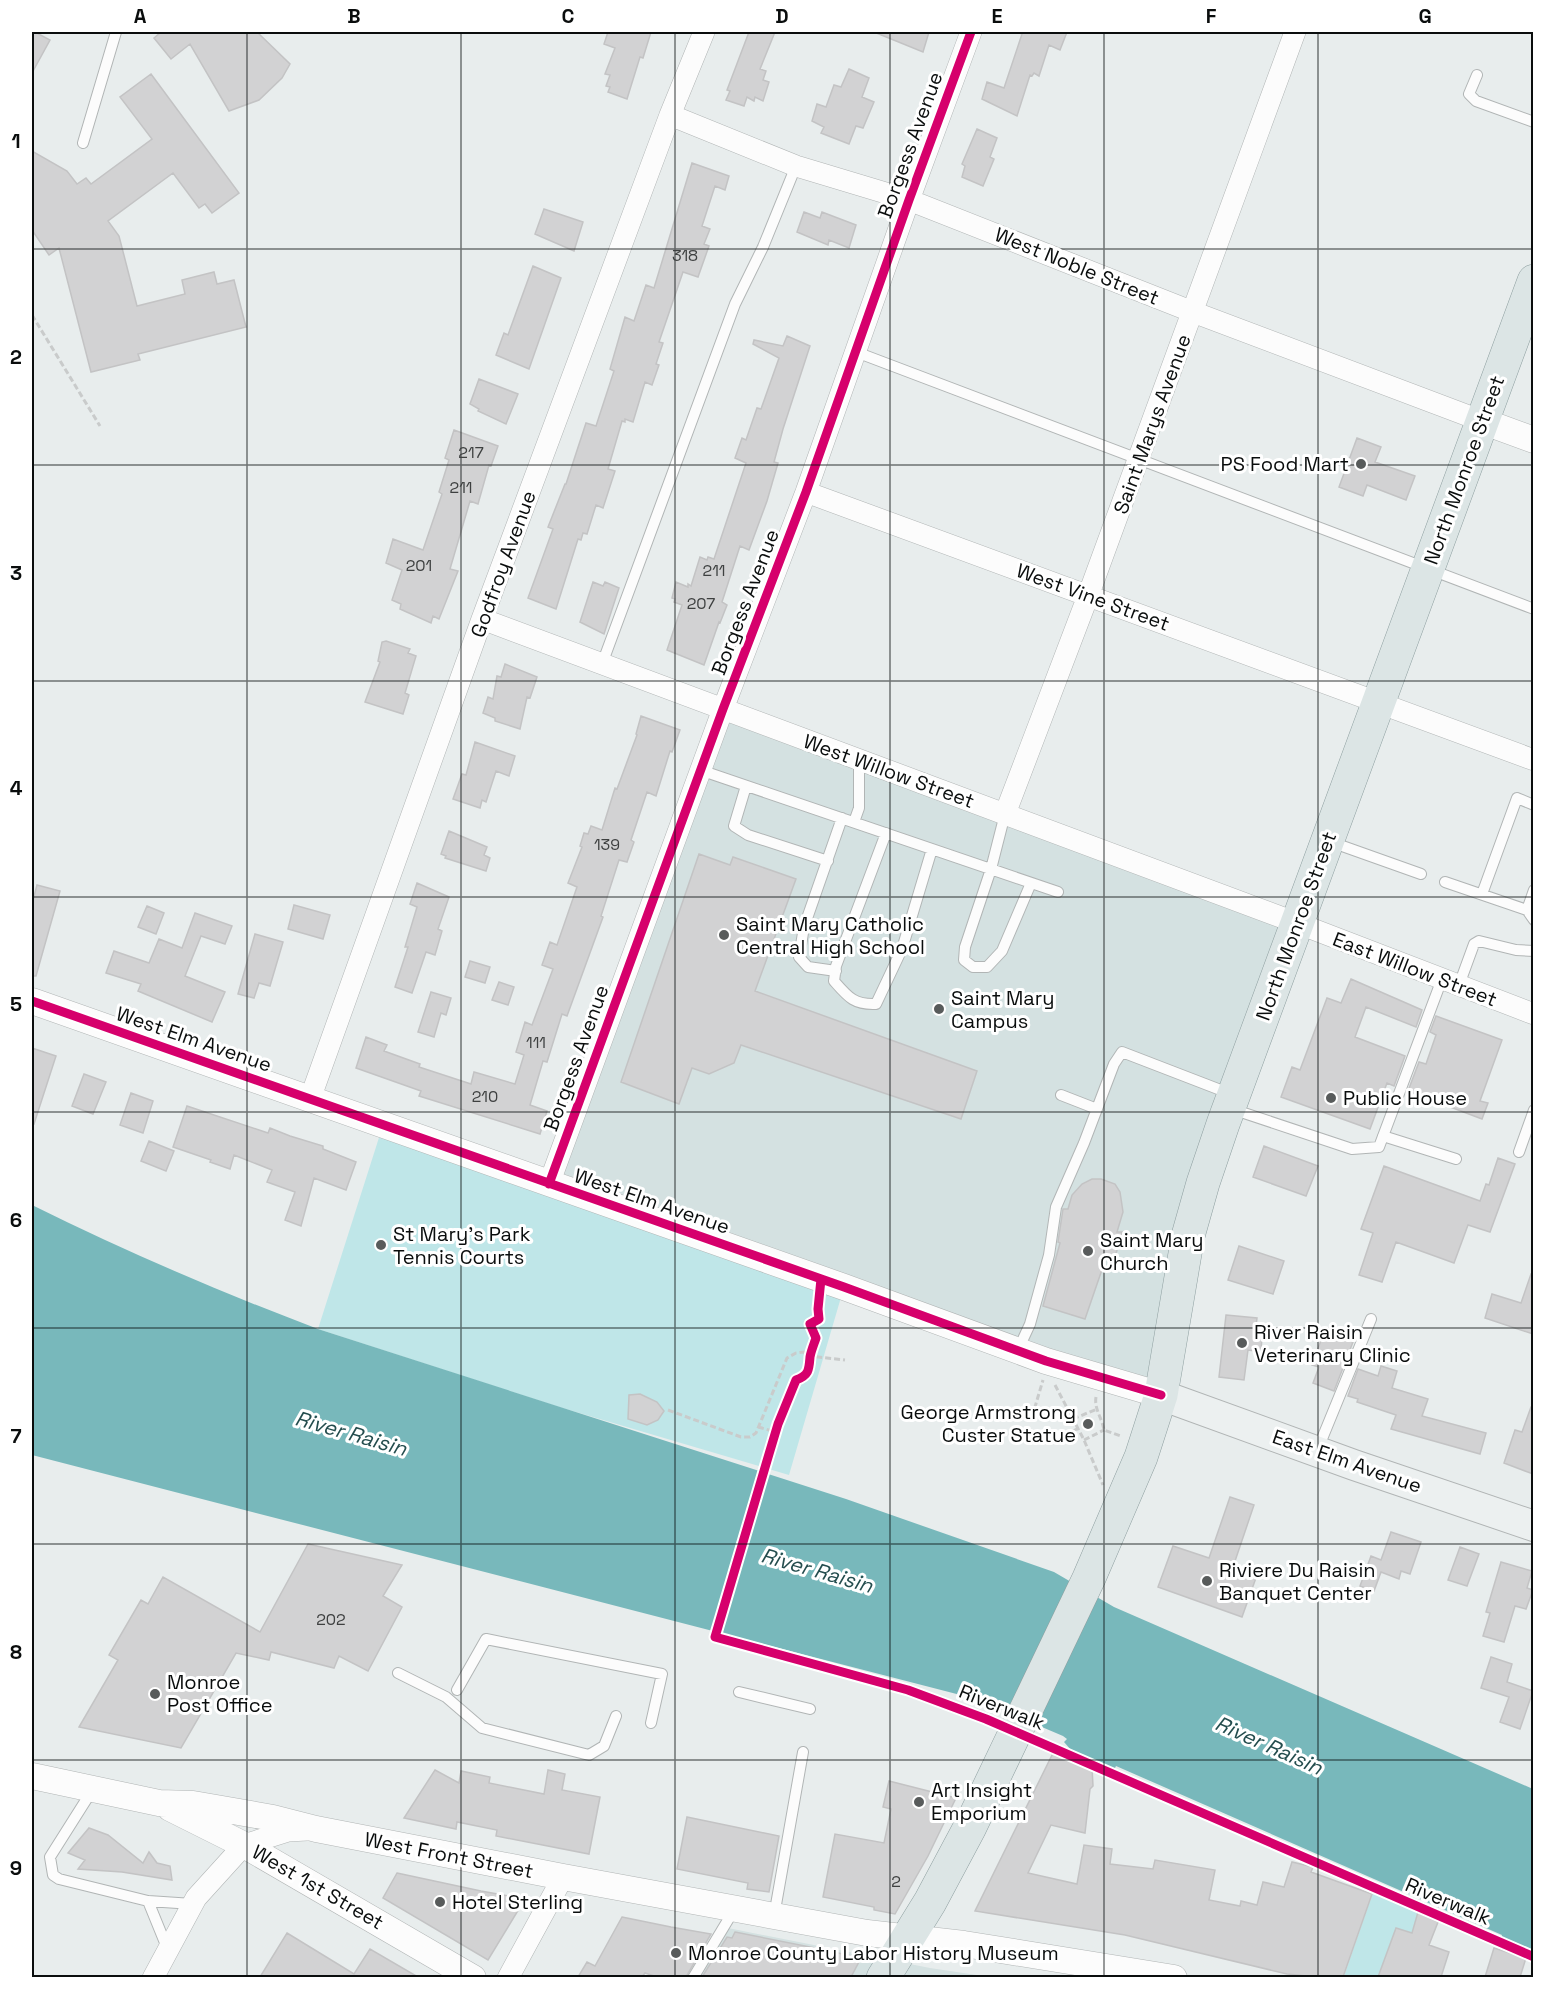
<svg xmlns="http://www.w3.org/2000/svg" width="1565" height="2009" font-family="'Space Grotesk',sans-serif">
<style>
.built{fill:#d4e1e1}
.green{fill:#bfe6e8}
.water{fill:#78b8bb}
.building{fill:#d2d2d3;stroke:#c3c3c4;stroke-width:1.5}
.lines{fill:none;stroke-linecap:round;stroke-linejoin:round}
.service-casing{stroke:#b1b5b5;stroke-width:12}
.minor-casing{stroke:#b1b5b5;stroke-width:22}
.tertiary-casing{stroke:#b1b5b5;stroke-width:27}
.secondary-casing{stroke:#b1b5b5;stroke-width:32}
.primary-casing{stroke:#8e9fa0;stroke-width:34}
.path{stroke:#c9cbcb;stroke-width:3;stroke-dasharray:6 3;stroke-linecap:butt}
.service{stroke:#fcfcfc;stroke-width:10}
.minor{stroke:#fcfcfc;stroke-width:21}
.tertiary{stroke:#fcfcfc;stroke-width:26}
.secondary{stroke:#ecf0f0;stroke-width:30}
.primary{stroke:#dce5e5;stroke-width:33}
.cycleway-casing{stroke:#fff;stroke-width:13}
.cycleway{stroke:#d6006c;stroke-width:9}
.grid{fill:none;stroke:#0a0d0d;stroke-width:1.5;stroke-opacity:0.55}
.poi-dot{fill:#585b5b;stroke:#fff;stroke-width:2}
.labels{text-anchor:middle;dominant-baseline:central;stroke-width:6;stroke-linejoin:round;paint-order:stroke}
.number-label{font-size:16px;fill:#3e4040}
.street-label{font-size:20px;fill:#0a0d0d;stroke:#fff}
.poi-label{font-size:20px;fill:#0a0d0d;stroke:#fff;text-anchor:start}
.water-label{font-size:21px;font-style:italic;fill:#244d4e;stroke:#fff}
.neatline{fill:none;stroke:#0a0d0d;stroke-width:2}
.grid-label{font-size:20px;text-anchor:middle;font-weight:bold;fill:#0a0d0d}
</style>
<rect width="100%" height="100%" fill="#e8eded"/>
<path class="built" d="M723 709 1297 923 1223 1124 1161 1395 549 1184Z
M728 1928 930 1968 990 1977 698 1978Z"/>
<path class="green" d="M383 1125 844 1287 789 1475 559 1407 318 1329Z
M1373 1892 1418 1912 1412 1933 1396 1928 1378 1977 1344 1976Z"/>
<path class="water" d="M32 1205C125 1251 220 1292 318 1329L846 1499 1054 1572 1114 1607 1533 1789V1953L1501 1939 1502 1935 1116 1766 1114 1770 1071 1750 1064 1742 1067 1739 1063 1736 976 1699 32 1455Z"/>
<path class="building" d="M32 32H35L50 40 32 73Z
M161 32H257L290 64 282 78 259 100 229 111 190 44 171 59 154 38Z
M608 32H651L643 58 640 57 627 99 608 92 610 87 606 86 610 75 605 74 615 48 604 44Z
M749 32H775L760 69 766 71 763 80 769 82 763 101 755 97 754 101 747 97 744 106 726 100 730 91 727 90Z
M874 32H929L923 52Z
M1017 32H1067L1060 50 1049 45 1039 76 1034 73 1032 76 1030 75 1017 116 982 99 987 82 1004 88 1022 34Z
M849 69 869 78 862 97 874 102 863 128 856 126 849 144 821 133 824 127 812 121 817 104 826 107 834 85 841 87Z
M151 74 239 193 212 213 205 204 199 208 173 173 108 221 119 236 137 306 185 294 182 280 214 272 217 284 234 280 246 327 138 354 140 360 91 372 59 248 49 255 32 230V151L67 171 77 184 86 178 91 184 152 139 120 97Z
M977 129 997 138 990 157 994 159 983 186 962 177 965 166 962 164Z
M692 163 729 176 725 190 715 186 702 226 710 229 704 244 709 246 698 277 683 272 659 342 663 343 656 364 659 365 652 385 645 382 633 422 625 419V422L622 421 608 469 615 471 603 508 596 505 587 534 583 533 581 540 578 539 556 609 528 598 553 529 548 527 565 484H566L586 423 596 426 614 371 610 369 625 317 634 321 646 285 654 288Z
M544 209 583 222 574 251 535 234Z
M804 212 820 218 822 212 856 225 849 248 829 240 828 245 797 232Z
M533 266 561 278 529 369 496 355 504 333 508 335Z
M787 336 810 346 783 429 774 462 778 463 767 501 749 550 740 546 722 602 727 605 720 623 719 622 704 665 667 650 682 605 674 602 675 599 672 598 676 582 688 587V584L691 586 700 557 707 560 708 557 714 559 746 463 735 458 742 438 746 440 757 408 761 409 779 358 753 344 754 340 783 346Z
M479 379 518 394 506 424 478 411 479 409 470 404Z
M454 430 498 446 491 466 489 465 478 504 470 501 450 569 458 571 439 619 433 616 431 623 400 609 401 604 392 600 402 570 386 563 393 539 423 550 442 494 439 492 449 460 445 458Z
M1357 438 1381 447 1375 462 1415 476 1406 500 1367 485 1363 496 1339 487Z
M593 582 603 586 605 582 619 588 604 634 580 622Z
M386 641 410 649 408 653 416 656 405 693 409 695 403 714 365 702 380 662 378 661 382 642Z
M505 664 537 677 530 698 527 697 520 729 495 721V718L483 713 488 697 493 699 497 676 501 677Z
M641 716 680 730 672 752 670 751 656 796 647 792 631 840 634 842 627 862 619 860 601 916 603 917 567 1016 562 1014 547 1062 543 1061 530 1105 547 1111 540 1134 419 1096 421 1091 356 1068 366 1037 387 1045 384 1051 420 1064 419 1067 471 1084 474 1072 515 1084 524 1055 516 1052 525 1022 532 1025 553 969 542 965 550 942 557 945 577 887 568 883 582 847 580 846 584 833 588 834 591 826 602 830 615 788 617 789 637 735 636 734Z
M475 742 515 756 509 776 496 771 486 802 482 800 480 808 453 799 462 774 466 775Z
M449 831 487 847 484 855 490 858 486 871 445 858 446 856 441 854Z
M699 854 730 865 733 857 796 879 755 991 977 1071 961 1119 741 1045 734 1063 709 1074 692 1068 679 1104 621 1082Z
M417 883 449 897 438 929 442 931 435 955 426 952 412 993 395 987 408 947H405L417 907 410 904Z
M37 885 60 891 36 976H32V904Z
M294 905 330 915 323 939 288 929Z
M147 906 164 913 156 934 138 927Z
M195 913 232 926 225 944 201 936 185 976 225 992 212 1022 138 991 141 984 106 973 114 951 149 963 159 939 182 948Z
M255 934 283 942 270 986 259 983 254 998 238 994Z
M470 961 490 967 485 983 465 977Z
M1351 979 1422 1010 1416 1027 1366 1007 1355 1037 1405 1056 1394 1086 1387 1083 1370 1129 1281 1097 1292 1067 1300 1070 1327 998 1341 1003Z
M499 982 514 987 508 1005 492 1000Z
M431 992 451 998 446 1015 441 1013 434 1037 418 1032Z
M1436 1016 1502 1040 1480 1101 1488 1103 1482 1119 1408 1091 1419 1062 1426 1064 1436 1035 1430 1032Z
M32 1048 56 1056 34 1124 32 1123Z
M84 1074 106 1082 93 1114 72 1106Z
M131 1093 153 1101 143 1133 120 1125Z
M187 1106 268 1133 270 1128 290 1136 323 1146V1149L356 1162 346 1190 314 1178 301 1226 285 1220 295 1192 267 1182 272 1170 234 1155 230 1169 210 1162 211 1160 173 1147Z
M149 1141 174 1151 166 1171 141 1161Z
M1264 1146 1318 1166 1306 1196 1253 1177Z
M1498 1158 1515 1164 1490 1232 1468 1225 1454 1263 1396 1242 1382 1282 1359 1275 1373 1233 1361 1229 1384 1166 1480 1201 1486 1184 1489 1185Z
M1092 1179H1101L1115 1184 1120 1192 1123 1212 1117 1232H1122L1114 1261 1106 1258 1085 1319 1043 1306 1060 1243 1058 1242 1063 1209H1068L1072 1195 1082 1184Z
M1239 1246 1284 1261 1273 1294 1228 1280Z
M1531 1274 1533 1275V1334L1485 1318 1492 1294 1521 1303Z
M1226 1315 1257 1318 1255 1334 1262 1335 1261 1352 1248 1350 1244 1380 1219 1377Z
M1324 1332 1353 1342 1334 1391 1313 1383 1319 1367 1312 1365Z
M1381 1366 1397 1371 1392 1388 1428 1399 1422 1416 1486 1433 1480 1454 1391 1429 1396 1415 1357 1402 1358 1399 1348 1396 1358 1369 1378 1376Z
M640 1394 657 1402 664 1411 658 1420 647 1425 628 1419 629 1395Z
M1531 1407H1533V1474L1504 1463 1515 1430 1522 1432Z
M1230 1497 1254 1505 1233 1567 1257 1575 1242 1617 1158 1587 1173 1546 1209 1558Z
M1391 1532 1421 1542 1410 1574 1401 1571 1399 1579 1381 1572 1374 1591 1360 1586 1371 1556 1381 1560Z
M308 1544 402 1565 383 1596 402 1607 368 1671 339 1656 334 1668 271 1652 269 1660 236 1653 181 1748 79 1727 118 1660 109 1655 141 1600 148 1604 163 1577 260 1632Z
M1460 1547 1479 1554 1467 1586 1448 1580Z
M1501 1562 1532 1571 1527 1588 1533 1590 1526 1609 1515 1606 1504 1642 1483 1636 1490 1613 1486 1612Z
M1491 1657 1512 1664 1507 1682 1533 1691 1520 1729 1500 1722 1509 1697 1481 1688Z
M1055 1749 1092 1767 1093 1786 1090 1789 1085 1833 1051 1825 1028 1873 1077 1884 1084 1845 1112 1849 1110 1864 1153 1869 1155 1860 1215 1870 1209 1900 1240 1906 1241 1901 1257 1905 1263 1882 1284 1887 1292 1862 1313 1867 1311 1872 1372 1894 1343 1977H1316L1287 1974 1125 1935 975 1911Z
M435 1770 459 1783 461 1771 490 1777 489 1783 544 1794 548 1770 565 1774 562 1790 600 1797 589 1854 496 1836 497 1830 457 1822 456 1829 404 1818Z
M889 1781 956 1798 928 1856 895 1914 874 1910V1907L823 1897 835 1834 884 1843 891 1809 883 1807Z
M687 1817 779 1836 769 1892 747 1889 748 1883 677 1869Z
M89 1828 108 1835 143 1863 149 1852 157 1863 170 1866 172 1880 122 1872 78 1869 85 1860 68 1853Z
M397 1873 481 1891 525 1899 488 1960 383 1898Z
M1418 1912 1438 1922 1429 1945 1449 1952 1441 1977H1378L1396 1928 1412 1933Z
M622 1917 671 1927 711 1934 686 1977H657L645 1973 642 1977H578L587 1962 595 1966Z
M735 1932 820 1949 861 1958 851 1977H702L727 1937 732 1938Z
M287 1933 354 1974 370 1949 418 1977H260Z
M1494 1948 1526 1958 1520 1977H1485Z"/>
<g class="lines">
<defs>
<path id="service" d="M1477 75 1469 94 1476 101 1534 122
M83 143 116 32
M856 352 1534 609
M602 664 735 304 763 247 796 166
M700 770 1058 892
M746 786 734 826 748 835 828 861
M1005 814 991 869 965 947 964 960 973 967H987L1002 951 1031 883
M854 822 859 808V760
M886 833 836 966 834 981C848 997 854 1005 876 1004L902 949 932 849
M1331 842 1421 874
M1445 882 1527 910
M1534 890 1527 910 1534 920
M1482 894 1517 798 1534 805
M836 971 808 967 799 957 804 927 842 818
M1459 985 1474 944 1479 941 1516 950 1534 951
M1061 1095 1097 1109
M1232 1109 1352 1149 1379 1147 1442 979
M1383 1136 1456 1159
M1519 1152 1534 1110
M1018 1350 1030 1324 1049 1255 1056 1207 1084 1143 1114 1064 1122 1052 1231 1094
M1317 1451 1371 1319
M398 1673 446 1697 482 1728 589 1755 604 1746 616 1716
M457 1690 486 1639 662 1674 651 1723
M739 1692 810 1709
M93 1789 50 1857 53 1875 59 1879 148 1901 193 1904
M148 1901 168 1950
M774 1916 803 1752
M693 1978 734 1910"/>
<path id="minor" d="M670 115 796 166 909 200 1193 312 1482 421
M806 492 1534 760
M482 619 1297 923 1534 1014
M1005 814 1088 596 1295 32
M310 1099 482 619 670 115 704 32
M549 1184 723 709 806 492 909 200 971 32
M153 1978 196 1898 244 1845 288 1831 307 1830
M508 1978 563 1877"/>
<path id="tertiary" d="M1482 421 1534 440
M32 1001 844 1287 1046 1361 1161 1395
M32 1776 159 1803 193 1804 273 1818 316 1829 563 1877 867 1933 964 1944 1174 1978
M170 1808 244 1845 473 1978"/>
<path id="secondary" d="M1161 1395 1354 1465 1534 1526"/>
<path id="primary" d="M883 1978 930 1902 970 1827 1089 1578 1141 1457 1161 1395 1188 1236 1203 1183 1223 1124 1534 281"/>
</defs>
<use href="#service" class="service-casing"/>
<use href="#minor" class="minor-casing"/>
<use href="#tertiary" class="tertiary-casing"/>
<use href="#secondary" class="secondary-casing"/>
<use href="#primary" class="primary-casing"/>
<path class="path" d="M32 315 100 426
M1055 1385 1084 1440 1103 1485
M1096 1397C1094 1409 1102 1418 1104 1430L1121 1436
M668 1410 741 1437H750L756 1433 787 1358 796 1353 804 1352 810 1356 845 1360
M1032 1417 1043 1380
M1073 1419 1097 1409
M758 1427 776 1432
M1056 1439 1077 1429
M1084 1440 1104 1430"/>
<use href="#service" class="service"/>
<use href="#minor" class="minor"/>
<use href="#tertiary" class="tertiary"/>
<use href="#secondary" class="secondary"/>
<use href="#primary" class="primary"/>
<defs>
<path id="cycleway" d="M32 1001 844 1287 1046 1361 1161 1395
M549 1184 723 709 806 492 909 200 971 32
M821 1279 818 1309 819 1319 810 1324 816 1338C814 1344 811 1351 810 1357 809 1370 809 1375 796 1380L778 1424 769 1454 715 1637 908 1690 986 1719 1534 1957"/>
</defs>
<use href="#cycleway" class="cycleway-casing"/>
<use href="#cycleway" class="cycleway"/>
</g>
<path class="grid" d="M247 32V1978M461 32V1978M675 32V1978M890 32V1978M1104 32V1978M1318 32V1978M32 249H1534M32 465H1534M32 681H1534M32 897H1534M32 1112H1534M32 1328H1534M32 1544H1534M32 1760H1534"/>
<g class="poi-dot">
<circle cx="1361" cy="464" r="6"/>
<circle cx="724" cy="935" r="6"/>
<circle cx="939" cy="1009" r="6"/>
<circle cx="1331" cy="1098" r="6"/>
<circle cx="381" cy="1245" r="6"/>
<circle cx="1088" cy="1251" r="6"/>
<circle cx="1242" cy="1343" r="6"/>
<circle cx="1088" cy="1424" r="6"/>
<circle cx="1207" cy="1581" r="6"/>
<circle cx="155" cy="1694" r="6"/>
<circle cx="919" cy="1802" r="6"/>
<circle cx="440" cy="1902" r="6"/>
<circle cx="676" cy="1953" r="6"/>
</g>
<g class="labels">
<g class="number-label">
<text x="685" y="255">318</text>
<text x="471" y="452">217</text>
<text x="461" y="487">211</text>
<text x="419" y="565">201</text>
<text x="714" y="570">211</text>
<text x="701" y="603">207</text>
<text x="607" y="844">139</text>
<text x="536" y="1042">111</text>
<text x="485" y="1096">210</text>
<text x="331" y="1619">202</text>
<text x="896" y="1881">2</text>
</g>
<g class="street-label">
<text transform="translate(910 145) rotate(-70)">Borgess Avenue</text>
<text transform="translate(1077 266) rotate(22)">West Noble Street</text>
<text transform="translate(1152 424) rotate(-70)">Saint Marys Avenue</text>
<text transform="translate(1464 470) rotate(-70)">North Monroe Street</text>
<text transform="translate(503 564) rotate(-70)">Godfroy Avenue</text>
<text transform="translate(1093 597) rotate(20)">West Vine Street</text>
<text transform="translate(745 602) rotate(-69)">Borgess Avenue</text>
<text transform="translate(889 771) rotate(20)">West Willow Street</text>
<text transform="translate(1296 926) rotate(-70)">North Monroe Street</text>
<text transform="translate(1415 969) rotate(21)">East Willow Street</text>
<text transform="translate(194 1039) rotate(19)">West Elm Avenue</text>
<text transform="translate(576 1058) rotate(-70)">Borgess Avenue</text>
<text transform="translate(652 1201) rotate(19)">West Elm Avenue</text>
<text transform="translate(1347 1461) rotate(19)">East Elm Avenue</text>
<text transform="translate(1002 1707) rotate(22)">Riverwalk</text>
<text transform="translate(449 1855) rotate(11)">West Front Street</text>
<text transform="translate(318 1887) rotate(30)">West 1st Street</text>
<text transform="translate(1448 1901) rotate(23)">Riverwalk</text>
</g>
<g class="poi-label">
<text x="1349" y="464" text-anchor="end">PS Food Mart</text>
<text x="736" y="924">Saint Mary Catholic<tspan x="736" dy="23">Central High School</tspan></text>
<text x="951" y="998">Saint Mary<tspan x="951" dy="23">Campus</tspan></text>
<text x="1343" y="1098">Public House</text>
<text x="393" y="1234">St Mary's Park<tspan x="393" dy="23">Tennis Courts</tspan></text>
<text x="1100" y="1240">Saint Mary<tspan x="1100" dy="23">Church</tspan></text>
<text x="1254" y="1332">River Raisin<tspan x="1254" dy="23">Veterinary Clinic</tspan></text>
<text x="1076" y="1412" text-anchor="end">George Armstrong<tspan x="1076" dy="23">Custer Statue</tspan></text>
<text x="1219" y="1570">Riviere Du Raisin<tspan x="1219" dy="23">Banquet Center</tspan></text>
<text x="167" y="1682">Monroe<tspan x="167" dy="23">Post Office</tspan></text>
<text x="931" y="1790">Art Insight<tspan x="931" dy="23">Emporium</tspan></text>
<text x="452" y="1902">Hotel Sterling</text>
<text x="688" y="1953">Monroe County Labor History Museum</text>
</g>
<g class="water-label">
<text transform="translate(351 1433) rotate(16)">River Raisin</text>
<text transform="translate(817 1570) rotate(16)">River Raisin</text>
<text transform="translate(1269 1745) rotate(24)">River Raisin</text>
</g>
</g>
<rect width="1565" height="2009" fill="none" stroke="#ffffff" stroke-width="66"/>
<rect x="33" y="33" width="1499" height="1943" class="neatline"/>
<g class="grid-label">
<text x="140" y="23">A</text>
<text x="354" y="23">B</text>
<text x="568" y="23">C</text>
<text x="782" y="23">D</text>
<text x="997" y="23">E</text>
<text x="1211" y="23">F</text>
<text x="1425" y="23">G</text>
<text x="16" y="148">1</text>
<text x="16" y="364">2</text>
<text x="16" y="580">3</text>
<text x="16" y="795">4</text>
<text x="16" y="1011">5</text>
<text x="16" y="1227">6</text>
<text x="16" y="1443">7</text>
<text x="16" y="1659">8</text>
<text x="16" y="1875">9</text>
</g>
</svg>
